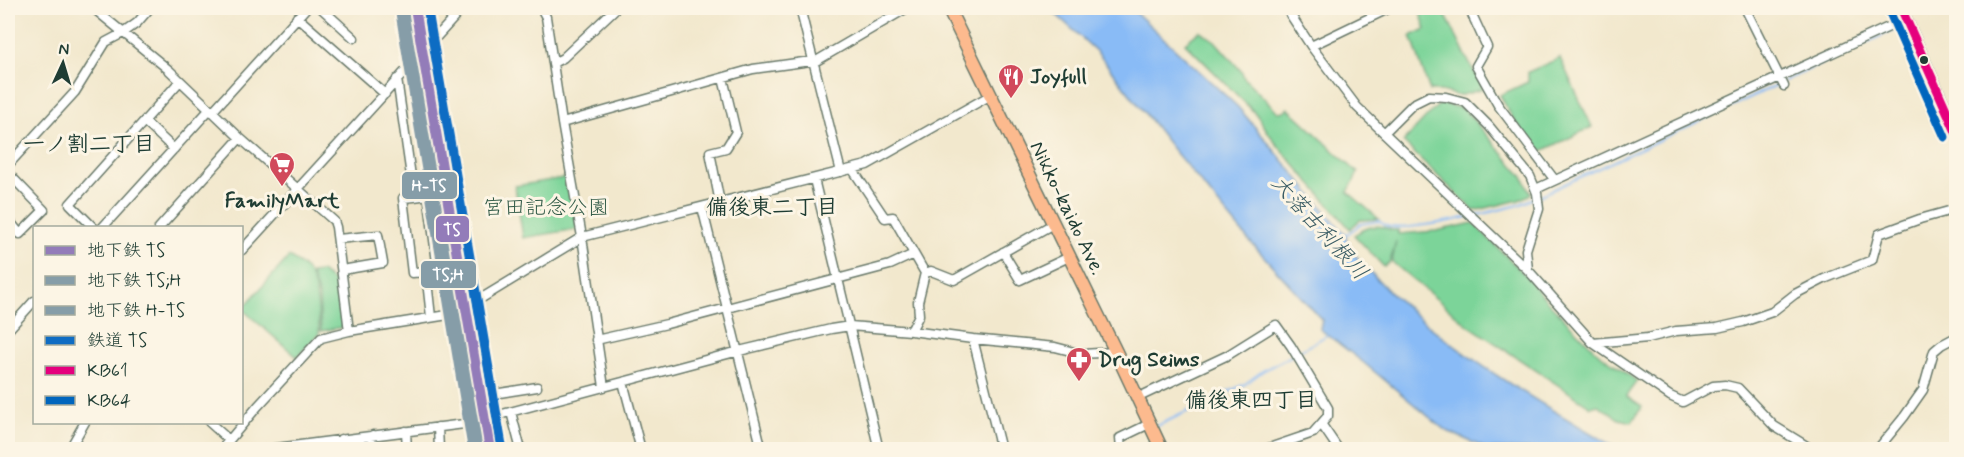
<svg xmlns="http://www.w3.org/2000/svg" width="1964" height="457" font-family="Mynerve,'Klee One',sans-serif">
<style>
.green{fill:#7cd499;stroke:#4e8866;stroke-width:1.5}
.water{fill:#89bbf6;stroke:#547c95;stroke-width:1.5}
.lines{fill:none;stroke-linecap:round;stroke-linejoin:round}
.stream{stroke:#89bbf6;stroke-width:2}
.minor-casing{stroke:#69796a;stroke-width:11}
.major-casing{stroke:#69796a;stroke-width:14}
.highway-casing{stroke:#69796a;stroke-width:15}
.minor{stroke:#fff;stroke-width:8}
.major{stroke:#fcba8e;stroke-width:10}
.highway{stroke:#fcba8e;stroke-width:12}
.bus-1-casing{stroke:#fcf5e5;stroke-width:14}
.bus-2-casing{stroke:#fcf5e5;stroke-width:14}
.bus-1{stroke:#e5007d;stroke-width:9}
.bus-2{stroke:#0065bd;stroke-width:9}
.rail-1-casing{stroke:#fcf5e5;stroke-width:15}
.rail-1{stroke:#0f6cc3;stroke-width:10}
.metro-1-casing{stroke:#fcf5e5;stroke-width:15}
.metro-2-casing{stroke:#fcf5e5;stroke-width:15}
.metro-3-casing{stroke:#fcf5e5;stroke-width:15}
.metro-1{stroke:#937cb9;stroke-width:10}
.metro-2{stroke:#869da8;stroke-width:10}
.metro-3{stroke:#869da8;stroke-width:10}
.bus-dot{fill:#1f3d34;stroke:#fcf5e5;stroke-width:2}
.labels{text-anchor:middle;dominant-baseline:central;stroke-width:6;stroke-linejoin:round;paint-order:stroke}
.poi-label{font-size:21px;font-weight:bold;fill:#1f3d34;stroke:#fcf5e5;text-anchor:start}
.park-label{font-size:21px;fill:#325b48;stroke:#fcf5e5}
.street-label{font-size:21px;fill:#1f3d34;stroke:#fcf5e5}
.neighbourhood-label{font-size:22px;font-weight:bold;fill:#1f3d34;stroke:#fcf5e5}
.water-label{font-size:22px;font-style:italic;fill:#3a5c64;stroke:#fcf5e5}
.line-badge{stroke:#fcf5e5;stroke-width:2}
.badge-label{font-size:16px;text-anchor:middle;font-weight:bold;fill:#fff}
</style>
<rect width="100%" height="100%" fill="#fcf5e5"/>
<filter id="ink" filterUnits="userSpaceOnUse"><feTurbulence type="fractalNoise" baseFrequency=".0167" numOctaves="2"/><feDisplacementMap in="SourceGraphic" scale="12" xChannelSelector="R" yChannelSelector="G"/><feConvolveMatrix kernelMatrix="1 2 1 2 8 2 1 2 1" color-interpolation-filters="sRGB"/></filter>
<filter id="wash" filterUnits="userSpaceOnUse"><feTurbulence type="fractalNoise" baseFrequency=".008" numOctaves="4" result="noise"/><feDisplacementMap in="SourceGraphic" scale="24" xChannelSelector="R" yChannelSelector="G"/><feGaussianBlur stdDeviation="1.35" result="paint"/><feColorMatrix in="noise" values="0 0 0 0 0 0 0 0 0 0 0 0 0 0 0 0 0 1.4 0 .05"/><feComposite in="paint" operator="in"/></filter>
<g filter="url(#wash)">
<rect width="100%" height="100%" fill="#f2e8cd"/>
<path class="green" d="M1424 8H1441C1457 32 1464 60 1482 83L1481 86 1483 89 1459 96 1441 91H1430L1411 36 1426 29 1419 10Z
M1200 31 1215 41 1242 72 1244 78 1278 112 1284 111 1288 108 1358 173 1348 192 1379 219 1360 220 1350 229 1274 141 1256 114 1185 43Z
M1560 58 1592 127 1538 153 1512 117 1500 95 1528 82V72Z
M1440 103 1464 109 1523 177 1531 194 1519 200 1474 211 1403 142Z
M569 177 578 229 523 238 515 186Z
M1473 223 1527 277 1547 301 1597 352 1637 381 1626 396 1642 407 1632 422 1619 419 1598 405 1591 407 1468 325 1392 262 1396 241 1390 262 1384 267 1354 235C1363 229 1373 224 1383 227 1389 229 1392 231 1398 230V234L1436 231Z
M289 257C295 261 303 266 308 272 318 286 319 317 319 334L297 357 242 309Z
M321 272 340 287 345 327 321 331 319 297 311 273Z"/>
<path class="water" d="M1046 8H1131L1238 107 1345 234C1351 255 1362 262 1376 278 1445 349 1534 400 1618 449H1487L1445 430 1364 363 1320 329 1322 320 1246 237 1172 148 1097 52 1059 17Z"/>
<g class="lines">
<path class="stream" d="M1784 81 1904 25
M1539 196 1779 84
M1474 216 1519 205 1534 198
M1343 237 1361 224 1379 221C1382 223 1384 225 1387 226 1400 231 1453 221 1468 217
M1298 352 1329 334
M1155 427 1245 384 1264 370 1293 355"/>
</g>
</g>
<g filter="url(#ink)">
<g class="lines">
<defs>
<path id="minor" d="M93 8 169 70 240 138 334 221 336 227 349 331
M321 8 354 38
M420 8 497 450
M541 8 546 17 562 123 582 237 604 387
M800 8 841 172
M1286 8 1311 46 1357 107 1528 270 1593 343 1670 396 1683 402 1713 386 1725 385 1738 388 1774 426 1813 450
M1469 8 1487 47 1476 66 1498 105 1554 179
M1745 8 1784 86
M297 17 385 94
M1311 46 1390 8
M553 63 563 58 616 8
M397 79 414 197 403 198 412 273 426 272 431 317
M212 112 306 8
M144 121 174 149
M562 123 753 69 818 60 907 8
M1384 133 1413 104 1429 96 1446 97 1465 102 1489 126 1530 176 1537 193 1539 209 1526 250 1528 270
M8 165 75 92 106 42 123 33 137 23 150 8
M853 170 885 218 893 217 925 273 918 302 919 315 911 331
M8 173 44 210 20 234 8 219
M814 179 879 450
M1536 189 1906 19
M414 197 428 195 438 270 426 272
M720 203 710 152 726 148 736 132 723 78
M702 207 762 450
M1953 211 1956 220
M94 228 70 204 180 81
M102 228 210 109
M159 228 240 138
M338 239 378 235 383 263 342 270
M8 247 10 249
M242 250 463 8
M1003 252 1020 280 1069 257
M925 273 931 271 954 280 1053 224
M472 304 582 237 867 165 991 95
M8 330 34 301
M973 339 1001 450
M596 340 667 324 890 265 914 254
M1593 343 1648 338 1676 331 1717 328 1743 322 1772 312 1795 294 1824 279 1872 260 1879 234 1920 219 1956 209
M623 382 641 450
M487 395 537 387
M1137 398 1228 355 1276 325 1291 346 1328 408V416L1313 433 1263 450
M511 412 521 450
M491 417 739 351 831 329 850 326 911 331 973 339 1055 347 1082 354 1116 352
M209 422 229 440
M1322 425 1339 450
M438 427 439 450
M406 431 407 450
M373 435 374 450
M341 439V450
M69 450 85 422
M221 450 258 406 321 338 349 331 454 314 476 450
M261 450 472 423
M1121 450 1120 438 1149 424
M1877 450 1904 417 1923 390 1934 351 1941 345 1956 337"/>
<path id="major" d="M1901 8 1956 132"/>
<path id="highway" d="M948 8 1116 352 1162 450"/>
</defs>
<use href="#minor" class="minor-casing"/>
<use href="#major" class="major-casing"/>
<use href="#highway" class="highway-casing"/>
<use href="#minor" class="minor"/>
<use href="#major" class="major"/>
<use href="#highway" class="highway"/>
<defs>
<path id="bus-1" d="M1901 8 1956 132"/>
<path id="bus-2" d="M1890 13 1945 137"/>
</defs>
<use href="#bus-1" class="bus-1-casing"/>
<use href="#bus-2" class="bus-2-casing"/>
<use href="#bus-1" class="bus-1"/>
<use href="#bus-2" class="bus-2"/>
<defs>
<path id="rail-1" d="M427 8 502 448"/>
</defs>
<use href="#rail-1" class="rail-1-casing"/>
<use href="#rail-1" class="rail-1"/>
<defs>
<path id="metro-1" d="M415 8 490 450"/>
<path id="metro-2" d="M403 10 478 450"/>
<path id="metro-3" d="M400 10 473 450"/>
</defs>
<use href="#metro-1" class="metro-1-casing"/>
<use href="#metro-2" class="metro-2-casing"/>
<use href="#metro-3" class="metro-3-casing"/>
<use href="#metro-1" class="metro-1"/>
<use href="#metro-2" class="metro-2"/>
<use href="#metro-3" class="metro-3"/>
</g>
</g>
<defs>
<symbol id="restaurant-pin" viewBox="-11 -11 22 30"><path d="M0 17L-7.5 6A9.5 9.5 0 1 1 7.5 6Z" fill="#d1495b" stroke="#fcf5e5"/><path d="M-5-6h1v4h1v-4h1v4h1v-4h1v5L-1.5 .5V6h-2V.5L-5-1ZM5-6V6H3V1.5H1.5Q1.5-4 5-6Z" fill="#fff"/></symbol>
<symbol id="supermarket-pin" viewBox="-11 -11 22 30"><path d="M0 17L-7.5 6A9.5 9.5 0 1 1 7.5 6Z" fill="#d1495b" stroke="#fcf5e5"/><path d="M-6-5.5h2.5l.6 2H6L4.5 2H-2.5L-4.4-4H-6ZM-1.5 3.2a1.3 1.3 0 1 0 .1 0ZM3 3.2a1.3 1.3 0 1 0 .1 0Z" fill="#fff"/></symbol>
<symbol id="pharmacy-pin" viewBox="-11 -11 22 30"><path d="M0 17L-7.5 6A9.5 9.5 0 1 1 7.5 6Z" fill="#d1495b" stroke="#fcf5e5"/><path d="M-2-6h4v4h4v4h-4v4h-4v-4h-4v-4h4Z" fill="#fff"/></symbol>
</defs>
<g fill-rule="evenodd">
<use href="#restaurant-pin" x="996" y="62" width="30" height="40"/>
<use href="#supermarket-pin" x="267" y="150" width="30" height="40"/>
<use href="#pharmacy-pin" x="1064" y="345" width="30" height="40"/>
</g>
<circle class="bus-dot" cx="1924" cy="60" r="5"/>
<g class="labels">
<g class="poi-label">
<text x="1030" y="77">Joyfull</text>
<text x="282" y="201" text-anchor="middle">FamilyMart</text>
<text x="1098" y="360">Drug Seims</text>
</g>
<g class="park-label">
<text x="546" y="208">宮田記念公園</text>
</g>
<g class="street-label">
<text transform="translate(1067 208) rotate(64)">Nikko-kaido Ave.</text>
</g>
<g class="neighbourhood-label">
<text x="89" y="145">一ノ割二丁目</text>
<text x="772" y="208">備後東二丁目</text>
<text x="1251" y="401">備後東四丁目</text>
</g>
<g class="water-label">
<text transform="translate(1319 228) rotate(48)">大落古利根川</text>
</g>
</g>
<g class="line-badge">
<rect x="401" y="171" width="57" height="29" rx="6" fill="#869da8"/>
<rect x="435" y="215" width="35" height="28" rx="6" fill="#937cb9"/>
<rect x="420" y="260" width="57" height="29" rx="6" fill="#869da8"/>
</g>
<g class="badge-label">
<text x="429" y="191">H-TS</text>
<text x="452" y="235">TS</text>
<text x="448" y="280">TS;H</text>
</g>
<rect width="1964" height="457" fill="none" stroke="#fcf5e5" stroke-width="30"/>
<rect x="33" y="226" width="210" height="198" fill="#fcf5e5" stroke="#a4ab9e" stroke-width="1.5"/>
<rect x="45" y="246" width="30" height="9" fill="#937cb9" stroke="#a4ab9e" stroke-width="1.5"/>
<text x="87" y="256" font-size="18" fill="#1f3d34">地下鉄 TS</text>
<rect x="45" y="276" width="30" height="9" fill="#869da8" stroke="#a4ab9e" stroke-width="1.5"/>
<text x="87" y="286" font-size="18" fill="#1f3d34">地下鉄 TS;H</text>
<rect x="45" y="306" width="30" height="9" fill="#869da8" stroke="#a4ab9e" stroke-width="1.5"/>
<text x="87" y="316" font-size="18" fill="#1f3d34">地下鉄 H-TS</text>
<rect x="45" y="336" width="30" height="9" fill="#0f6cc3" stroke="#a4ab9e" stroke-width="1.5"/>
<text x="87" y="346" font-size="18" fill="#1f3d34">鉄道 TS</text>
<rect x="45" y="366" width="30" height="9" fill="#e5007d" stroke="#a4ab9e" stroke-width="1.5"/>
<text x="87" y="376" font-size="18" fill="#1f3d34">KB61</text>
<rect x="45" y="396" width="30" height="9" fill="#0065bd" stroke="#a4ab9e" stroke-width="1.5"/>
<text x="87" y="406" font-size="18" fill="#1f3d34">KB64</text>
<g transform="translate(63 63) rotate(4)" stroke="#fcf5e5" stroke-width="4.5" paint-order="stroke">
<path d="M0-4.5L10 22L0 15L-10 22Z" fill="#1f3d34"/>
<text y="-9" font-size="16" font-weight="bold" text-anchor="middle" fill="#1f3d34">N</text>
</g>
</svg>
